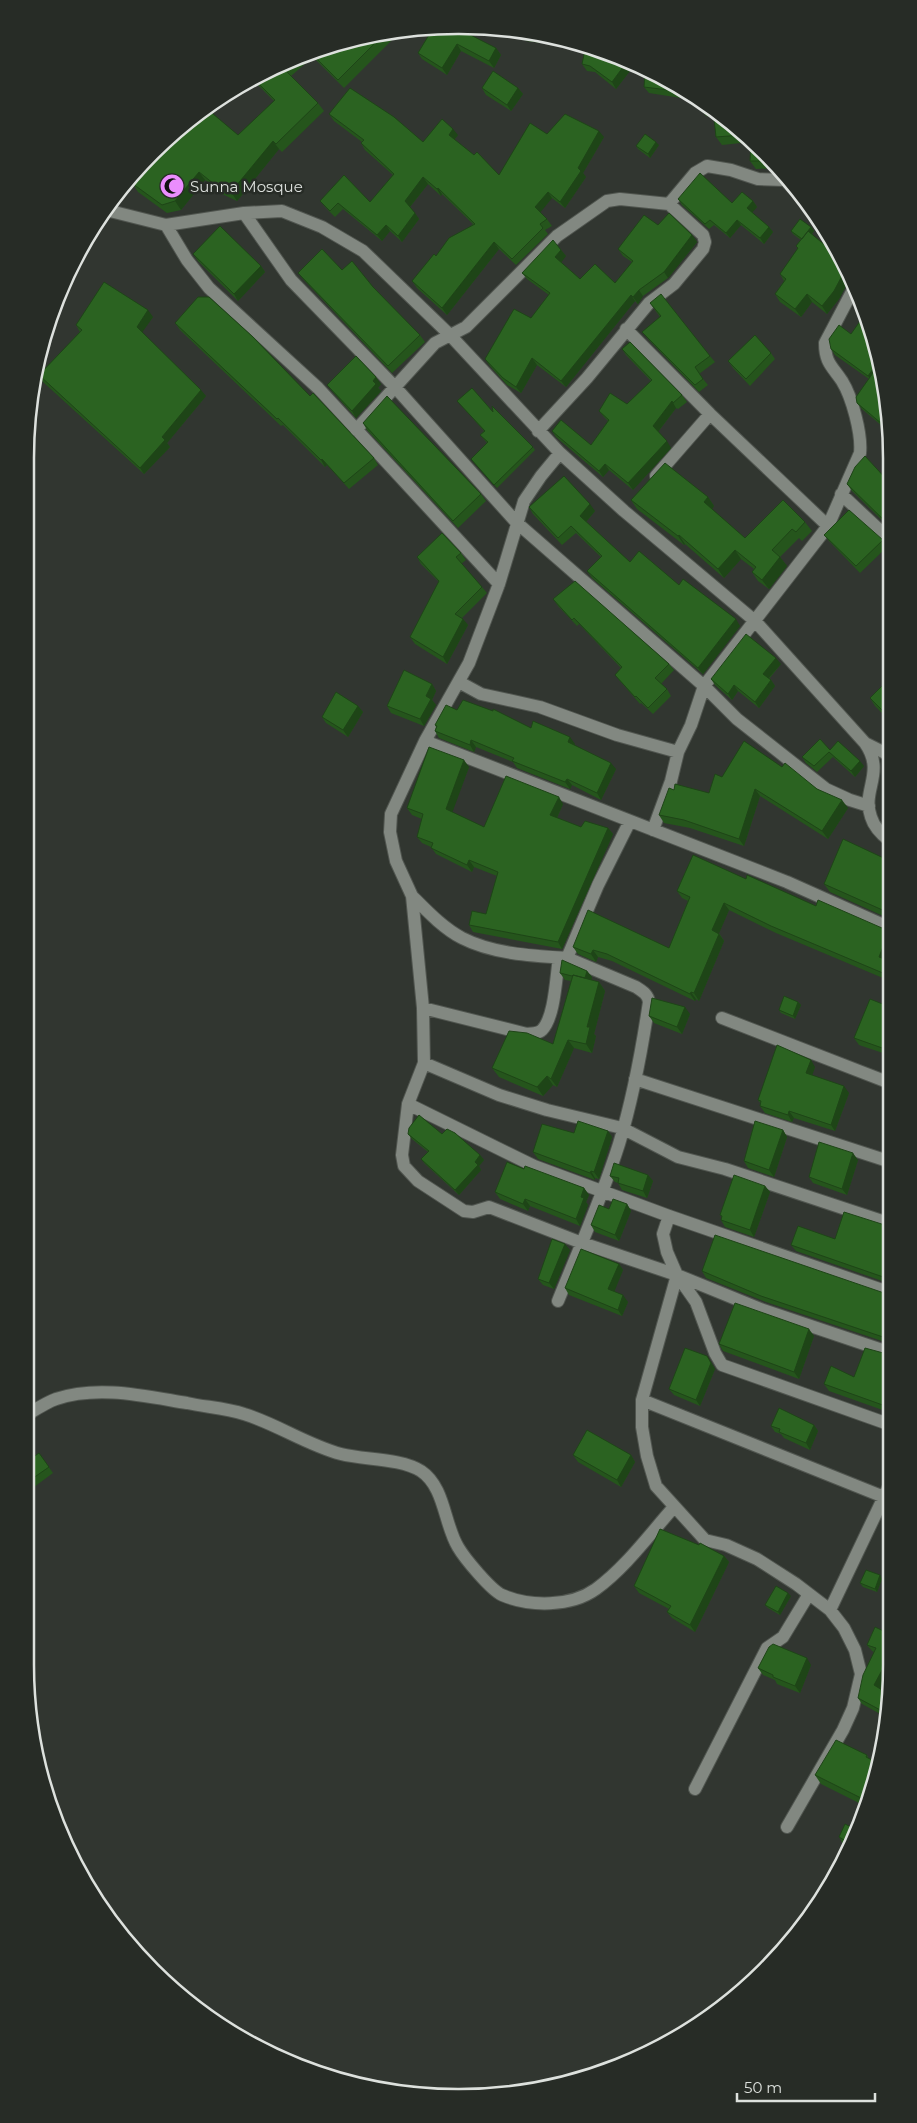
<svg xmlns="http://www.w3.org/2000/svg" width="917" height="2123" font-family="Montserrat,sans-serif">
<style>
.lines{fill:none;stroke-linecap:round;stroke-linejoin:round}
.street-casing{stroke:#50554f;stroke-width:14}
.street{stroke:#828881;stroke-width:12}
.wall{fill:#25551c}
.shaded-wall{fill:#1e4517}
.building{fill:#2b6321;stroke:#1e4517}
.labels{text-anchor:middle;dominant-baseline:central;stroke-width:5;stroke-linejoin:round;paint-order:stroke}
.poi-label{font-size:15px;fill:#dde1dd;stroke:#272c26;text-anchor:start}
.rim{fill:none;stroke:#dde1dd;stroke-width:2.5}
</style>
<rect width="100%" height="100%" fill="#313630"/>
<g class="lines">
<defs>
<path id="street" d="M787 179 785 180 807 202
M106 210 166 225 244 213 282 211 322 227 363 251 449 334 560 453 624 511 755 621 865 743C886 773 861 790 871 817 874 827 882 835 890 841
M244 213 291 280 395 387 516 522 704 686 737 719 826 789 850 800 869 806
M166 225 187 260 209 288 318 388 499 584
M626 329 710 414 828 526
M356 430 435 343 466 327 557 236 607 201 620 199 669 204 695 173 707 166 731 170 758 179 785 180
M538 431 587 378 649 303 674 284 703 249 705 242 703 235 669 204
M560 453 541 476 524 501 499 584 469 663 425 741 391 814 390 832 396 861 412 896 423 1008 424 1063 408 1104 402 1155 404 1166 418 1181 464 1211 473 1212 489 1207 582 1243 677 1275 763 1310 891 1353
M656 476 710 414
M841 494 889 539
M459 682 481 694 540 707 617 735 678 752
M425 741 787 882 890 928
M865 743 889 755
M653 830 671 781 678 752 691 725 704 686 828 526 860 453C862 434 852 397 842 381 832 366 825 363 825 343L855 286
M412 896C427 911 443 928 462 938 493 954 533 956 567 958L598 885 630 821
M423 1008 527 1034C532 1033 538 1034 542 1030 555 1017 556 976 559 958
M722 1018 890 1083
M424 1063 499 1095 547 1110 622 1128 678 1157 725 1169 891 1224
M635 1079 891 1162
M408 1104 534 1166 669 1216 891 1293
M669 1216 663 1234 667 1252 677 1275 696 1302 715 1353 722 1365 891 1425
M677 1275 642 1400V1427L647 1456 656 1486 705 1540 726 1545 757 1559 796 1584 830 1610 844 1628 855 1650 861 1674 853 1708 843 1730 787 1827
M558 1301C579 1249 602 1198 619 1144 633 1098 642 1049 649 1002 648 994 642 991 636 987L567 958
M642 1400 884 1497
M25 1416C35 1410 45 1403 56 1399 98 1385 144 1396 187 1403 205 1407 226 1408 244 1414 277 1424 307 1445 341 1454 364 1460 400 1458 421 1471 445 1487 444 1524 458 1547 465 1559 491 1590 502 1595 530 1607 571 1607 596 1589 626 1567 649 1535 674 1507
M830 1610 891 1482
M695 1789 767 1648 783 1637 809 1594"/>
</defs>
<use href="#street" class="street-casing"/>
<use href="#street" class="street"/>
</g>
<path class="wall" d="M430 26 496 48 501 55 494 68 461 51 447 75 422 59 418 53 430 32 422 27Z
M525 31 543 35 542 43 526 41 524 38Z
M392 32 395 37 344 88 313 57 291 76 318 103 324 111 282 152 279 149 237 201 220 193 205 180 181 210 167 213 138 192 133 184 238 135 274 101 257 84 253 78 267 70 347 40Z
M598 48 633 67 616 89 595 72 587 71 582 64Z
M645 73 681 93V98L649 93 644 87Z
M482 88H518L523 94 511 111 486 95Z
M701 103 722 114 750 142 722 145 716 137 714 117 706 116 701 109Z
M329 114 423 142 458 135 454 140 499 175 547 134 604 137 583 173 586 177 565 208 552 198 540 212 547 219 552 226 545 230 548 234 516 265 499 249 447 315 417 288 412 281 436 256 473 224 442 194 441 196 428 184 410 207 419 219 402 242 390 231 382 241 343 209 335 217 325 207 320 201 370 202 393 175 365 150 361 143 362 142 334 121Z
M751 143 776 168 756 169 750 161Z
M659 145 650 158 638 149 636 146Z
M678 199 732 203 753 201 757 207 752 212 769 227 773 232 764 244 741 225 730 238 714 225 709 229 682 205Z
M658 225 692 235 697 242 668 278 643 296 638 304 635 301 566 387 537 365 521 393 507 385 490 366 485 359 531 318 549 295 527 279 522 273 561 250 566 256 561 262 580 279 615 283 632 262 623 256 618 249Z
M811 227 814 231 812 234 838 256 851 280 848 282 839 299 827 314 812 302 801 317 780 302 775 294 784 281 780 274 798 249 796 246 801 240 793 234 791 231Z
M193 254 261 266 265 272 238 301 198 261Z
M342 270 420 335 425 342 392 373 303 279 298 273Z
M650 303 710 356 715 362 699 374 708 385 699 392 647 338 642 332 660 317Z
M153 317 142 332 206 396 167 443 170 447 144 474 43 382 39 375 80 332 76 325Z
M175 323 310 396 374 458 378 465 349 489 327 465 325 467 283 425 281 426 180 330Z
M622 349 682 395 687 402 678 409 676 408 658 432 671 448 633 490 609 470 603 477 556 437 552 431 591 445 608 421 604 417 599 411 627 404 651 381 626 355Z
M831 349 878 372 888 402V431L862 409 857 403 869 379 835 355Z
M771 353 775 359 750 386 733 368 728 361Z
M381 384 378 388 381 391 356 418 332 391 327 385Z
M457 401 493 412 533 447 535 450 497 488 471 459 487 443 480 435 484 431Z
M363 423 481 494 486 501 458 528 367 430Z
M888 481 889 527 852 491 847 484Z
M708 497 714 506 712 509 745 538 805 522 812 531 802 541 799 538 780 557 787 566 769 589 758 581 752 572 754 569 741 559 724 578 685 544 684 545 637 509 631 500Z
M529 507 595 511 586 522 630 562 679 585 740 626 703 674 592 578 587 571 601 557 576 533 562 545 533 514Z
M824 535 883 540 887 547 860 573 829 541Z
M461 553 466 560 461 564 482 587 487 593 462 618 468 625 447 664 415 644 410 637 439 582 421 564 417 557Z
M553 599 669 664 674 670 661 684 667 689 671 696 653 714 641 703 640 704 620 681 615 675 621 668 579 624 577 626 558 606Z
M781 664 769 679 771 680 775 686 759 708 738 691 732 700 715 685 711 679Z
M889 679V720L875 706 870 698Z
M432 684 436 691 432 700 436 705 424 726 391 713 387 706Z
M358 706 363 712 348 737 326 723 322 717Z
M457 710 531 728 575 744 574 745 616 769 601 800 572 785 570 789 517 768 513 762 476 747 474 752 439 738 435 731 436 727 435 725Z
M830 750 864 766 855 777 833 757 817 772 806 763 802 757Z
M469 767 452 812 484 827 563 804 557 818 581 827 608 828 613 834 562 949 473 932 469 925 486 914 497 876 474 867 472 872 436 854 431 847 422 843 417 837 422 819 412 815 407 808Z
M782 767 848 808 828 839 760 796 744 846 690 828 664 823 659 815 674 790 709 793 722 777Z
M693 855 890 961V981L776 933 729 910 719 933 724 941 699 1001 696 999 695 1001 612 961 598 957 596 962 578 954 573 947 669 948 688 901 682 898 677 891Z
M890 861V919L830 892 824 884Z
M587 971 592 977 591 980 599 982 605 991 594 1034 596 1036 592 1053 574 1048 557 1087 553 1085 543 1096 499 1077 492 1068 553 1044 571 981 565 980 560 973Z
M798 1002 801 1005 795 1019 781 1013 779 1010Z
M890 1007V1053L889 1055 859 1045 854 1038Z
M690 1014 682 1034 654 1023 649 1016Z
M815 1067 812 1075 849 1093 835 1131 794 1118 792 1122 765 1113 760 1106 761 1104 758 1100Z
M783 1130 787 1137 774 1177 748 1168 744 1161Z
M608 1131 612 1137 599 1179 595 1178V1180L538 1159 533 1152 574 1133Z
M408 1134H442L480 1155 484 1160 479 1166 481 1170 459 1195 425 1164 421 1159 428 1152 412 1139Z
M858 1160 847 1195 813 1183 809 1177Z
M524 1169 584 1188 589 1195 586 1202 588 1205 580 1226 530 1206 528 1211 500 1199 495 1192Z
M648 1175 653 1181 647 1198 622 1190 618 1183 615 1182 610 1176Z
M765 1186 770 1192 754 1237 725 1227 721 1220 722 1217 720 1215Z
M627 1204 631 1211 619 1241 595 1232 591 1225 609 1209Z
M891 1227V1284L796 1251 791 1245 835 1239Z
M570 1250 554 1289 543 1285 538 1279Z
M619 1264 623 1270 614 1291 628 1302 622 1316 569 1295 565 1288Z
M702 1271 887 1294 891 1291V1344L766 1302 706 1278Z
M814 1336 799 1379 723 1351 719 1344Z
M891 1353V1413L829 1391 824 1384 854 1377Z
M707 1356 715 1369 700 1406 674 1395 669 1389Z
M814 1425 818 1431 810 1450 784 1438 781 1434 775 1432 771 1426Z
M39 1453 53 1473 30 1490 25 1482Z
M573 1455H631L635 1462 621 1487 578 1462Z
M724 1556 729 1562 695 1632 672 1618 667 1612 669 1609 639 1593 634 1586Z
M882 1579 877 1592 863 1587 860 1583Z
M791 1596 780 1615 768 1608 765 1605Z
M892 1635V1668L880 1689 887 1693 884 1716 862 1704 858 1698 874 1652 872 1651 867 1645Z
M811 1665 800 1693 777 1684 775 1680 763 1675 758 1668Z
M867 1755 869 1759V1804L867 1807 821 1784 815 1775Z
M857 1830 849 1847 843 1844 839 1837Z"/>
<path class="shaded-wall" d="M540 34 543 35 542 43 539 40Z
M457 44 461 51 447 75 442 68Z
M496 48 501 55 494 68 489 61Z
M626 63 633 67 616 89 612 82Z
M518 88 523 94 511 111 507 105Z
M676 90 681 93V98L676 91Z
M453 129 458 135 453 141 449 135Z
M599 131 604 137 583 173 586 177 565 208 560 202 578 168Z
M273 141 279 149 237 201 231 192Z
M656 142 659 145 650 158 648 154Z
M199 172 205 180 181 210 175 201Z
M423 177 428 184 409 208 405 201Z
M438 188 442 194 441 196 437 189Z
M548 192 552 198 539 214 535 207Z
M753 201 757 207 751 214 747 208Z
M415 213 419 219 402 242 398 236Z
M737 220 741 225 730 238 726 233Z
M386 225 390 231 382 241 377 235Z
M769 227 773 232 764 244 760 238Z
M811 227 814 231 805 243 803 239Z
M692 235 697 242 668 278 664 272Z
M494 242 499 249 447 315 442 308Z
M561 250 566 256 560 264 555 257Z
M261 266 265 272 238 301 234 294Z
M843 274 848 282 839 299 827 314 822 306Z
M639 290 643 296 638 304 633 297Z
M807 294 812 302 801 317 795 309Z
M631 295 635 301 566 387 561 381Z
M148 310 153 317 141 334 137 327Z
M532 358 537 365 521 393 516 387Z
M878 362 880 370 872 381 868 376Z
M376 377 381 384 378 388 381 391 356 418 352 411Z
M201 390 206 396 167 443 170 447 144 474 140 468 162 437Z
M672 401 676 408 657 433 653 426Z
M667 441 671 448 633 490 628 483Z
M322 459 327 465 325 467 321 460Z
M605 464 609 470 603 477 599 471Z
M708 497 714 506 711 511 704 502Z
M590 504 595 511 585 523 580 516Z
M679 535 685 544 684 545 678 536Z
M735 550 741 559 724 578 718 569Z
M780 557 787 566 769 589 762 580Z
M463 619 468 625 447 664 443 657Z
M736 619 740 626 703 674 698 668Z
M776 658 781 664 767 680 763 674Z
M771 680 775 686 759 708 755 702Z
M432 684 436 691 432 700 436 705 424 726 420 719 426 696Z
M734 685 738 691 732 700 728 694Z
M358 706 363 712 348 737 343 730Z
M570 737 575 744 573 749 568 742Z
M471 740 476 747 474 752 470 745Z
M464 760 469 767 451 816 446 809Z
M860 761 864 766 855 777 851 771Z
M611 763 616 769 601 800 597 793Z
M567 779 572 785 570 789 565 782Z
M755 789 760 796 744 846 739 839Z
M559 797 563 804 555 822 550 815Z
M842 800 848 808 828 839 822 831Z
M608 828 613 834 562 949 558 942Z
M469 860 474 867 472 872 467 865Z
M724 903 729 910 717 938 712 930Z
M890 929V949L884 964 879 957Z
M719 934 724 941 699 1001 694 993Z
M593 950 598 957 596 962 591 954Z
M587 971 592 977 590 986 585 980Z
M599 982 605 991 594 1034 596 1036 592 1053 586 1044 587 1027Z
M691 992 696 999 695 1001 690 994Z
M798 1002 801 1005 795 1019 793 1016Z
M685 1007 690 1014 682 1034 677 1027Z
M890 1032V1053L889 1055 885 1049Z
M568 1040 574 1048 557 1087 551 1079Z
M811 1060 815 1067 811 1079 806 1073Z
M547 1076 553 1085 543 1096 537 1087Z
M844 1086 849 1093 835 1131 831 1125Z
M789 1111 794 1118 792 1122 788 1115Z
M783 1130 787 1137 774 1177 769 1170Z
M608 1131 612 1137 599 1179 594 1172Z
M853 1153 858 1160 847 1195 842 1189Z
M480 1155 484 1160 479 1166 481 1170 459 1195 455 1190Z
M591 1171 595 1178V1180L590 1173Z
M648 1175 653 1181 647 1198 643 1191Z
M765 1186 770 1192 754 1237 750 1230Z
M584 1188 589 1195 586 1202 588 1205 580 1226 576 1219 581 1197Z
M525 1199 530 1206 528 1211 523 1204Z
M627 1204 631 1211 619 1241 615 1235Z
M565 1244 570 1250 554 1289 549 1283Z
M619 1264 623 1270 613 1295 608 1289Z
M623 1295 628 1302 622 1316 618 1310Z
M809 1329 814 1336 799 1379 794 1372Z
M707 1356 715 1369 700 1406 696 1400Z
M814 1425 818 1431 810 1450 806 1443Z
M631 1455 635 1462 621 1487 617 1480Z
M724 1556 729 1562 695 1632 690 1625Z
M880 1575 882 1579 877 1592 875 1589Z
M788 1593 791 1596 780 1615 778 1612Z
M26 1603 31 1610 25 1616V1604Z
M807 1658 811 1665 800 1693 795 1686Z
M887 1661 891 1668 878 1692 874 1685Z
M870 1795 869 1804 867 1801Z"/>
<path class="building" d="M430 26 455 27 496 48 489 61 457 44 442 68 418 53 432 30 427 27Z
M525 31 540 34 539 40 524 38Z
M384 34 338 80 311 53 347 40Z
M586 45 598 48 626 63 612 82 590 66 582 64Z
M295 59 284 69 318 103 276 144 273 141 231 192 214 184 199 172 175 201 162 205 133 184 167 140 195 114 206 108 238 135 275 100 253 78 267 70Z
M493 71 518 88 507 105 482 88Z
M645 73 676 90V91L644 87Z
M350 88 394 117 423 142 442 119 453 129 449 135 474 155 477 152 499 175 530 123 547 134 565 114 599 131 578 168 581 171 560 202 548 192 535 207 547 219 540 224 543 228 512 259 494 242 442 308 412 281 434 254 436 256 449 238 475 224 438 188 437 189 423 177 405 201 415 213 398 236 386 225 377 235 338 203 330 211 320 201 344 175 370 202 394 174 361 143 364 140 329 114Z
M701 103 713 109H701Z
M713 110 722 114 742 135 716 137Z
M645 134 656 142 648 154 636 146Z
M751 143 769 161H750Z
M700 173 732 203 742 192 753 201 747 208 769 227 760 238 737 220 726 233 710 220 705 224 678 199Z
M669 213 692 235 664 272 639 290 633 297 631 295 561 381 532 358 516 387 503 378 485 359 514 309 531 318 550 293 522 273 553 240 561 250 555 257 580 279 595 264 615 283 633 261 618 249 644 215 658 225Z
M800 219 811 227 802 239 791 231Z
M220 226 261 266 234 294 193 254Z
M808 231 838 256 847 271 843 274 834 291 822 306 807 294 795 309 775 294 786 279 780 274 798 248 796 246Z
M322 249 342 270 352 261 373 287 420 335 388 366 298 273Z
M104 282 148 310 137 327 201 390 162 437 165 440 140 468 39 375 82 330 76 325Z
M661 294 710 356 695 367 703 379 695 385 642 332 661 316 650 303Z
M198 297H209L253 337 310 396 313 393 374 458 344 483 322 459 321 460 278 418 277 419 175 323Z
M865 314 878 362 868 376 831 349 829 339 839 325 851 334Z
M755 335 771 353 746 379 728 361Z
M630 342 682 395 673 403 672 401 653 426 667 441 628 483 605 464 599 471 552 431 561 420 591 445 609 420 599 411 610 393 627 404 652 380 622 349Z
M356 356 376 377 373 381 376 384 352 411 327 385Z
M875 370 881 375 888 402V429L857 403 856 397Z
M472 388 493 412 492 406 533 447 494 485 471 459 488 442 480 435 485 431 457 401Z
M387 396 481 494 453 521 363 423Z
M865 456 888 481 889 525 847 484 855 467Z
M665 463 708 497 704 502 745 538 783 500 805 522 796 532 792 529 772 550 780 557 762 580 752 572 756 567 735 550 718 569 679 535 678 536 631 500Z
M564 476 590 504 580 516 630 562 639 551 679 585 683 579 736 619 698 668 587 571 602 556 571 526 558 538 529 507Z
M849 510 883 540 856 566 824 535Z
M442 533 461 553 456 557 482 587 455 614 463 619 443 657 410 637 439 581 417 557Z
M575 581 669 664 655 678 667 689 648 708 636 696 635 697 615 675 622 667 574 618 572 620 553 599Z
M746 634 776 658 763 674 771 680 755 702 734 685 728 694 711 679Z
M404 670 432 684 426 696 431 699 420 719 387 706Z
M889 679V709L885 713 870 698Z
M336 692 358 706 343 730 322 717Z
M463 700 493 711V709L531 728 533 721 570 737 568 742 611 763 597 793 567 779 565 782 512 761 514 758 471 740 470 745 435 731 437 726 435 725 446 705 457 710Z
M820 739 830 750 838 741 860 761 851 771 829 752 814 766 802 757Z
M744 741 782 767 785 763 817 789 842 800 822 831 755 789 739 839 684 820 659 815 669 788 674 790 675 784 709 793 715 774 722 777Z
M429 747 464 760 446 809 484 827 506 776 559 797 550 815 581 827 585 821 608 828 558 942 469 925 472 911 486 914 498 872 469 860 467 865 431 848 433 843 417 837 423 814 407 808Z
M889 809 890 823 883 816Z
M843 839 890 861V916L887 912 824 884Z
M693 855 746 879 747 875 816 906 818 900 882 928 886 929 890 927V929L879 957 890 961V976L771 926 724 903 712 930 719 934 694 993 691 992 690 994 607 954 593 950 591 954 573 947 588 910 669 948 690 897 677 891Z
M562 960 587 971 585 978 573 975 572 976 560 973Z
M573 975 599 982 587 1027H590L586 1044 568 1040 551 1079 547 1076 537 1087 492 1068 509 1031 527 1033 553 1044Z
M784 996 798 1002 793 1016 779 1010Z
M652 998 685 1007 677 1027 649 1016Z
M870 999 890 1007V1032L885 1049 854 1038Z
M777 1045 811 1060 806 1073 844 1086 831 1125 789 1111 788 1115 760 1106 761 1101 758 1100Z
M419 1115 442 1134 447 1129 455 1133 480 1155 475 1162 478 1165 455 1190 421 1159 429 1151 408 1134 409 1128Z
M578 1121 608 1131 594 1172 591 1171 590 1173 533 1152 542 1124 574 1133Z
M755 1121 783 1130 769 1170 744 1161Z
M819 1142 853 1153 842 1189 809 1177Z
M507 1162 524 1169 525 1166 584 1188 581 1197 584 1198 576 1219 525 1199 523 1204 495 1192Z
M614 1163 648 1175 643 1191 618 1183 619 1178 610 1176Z
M734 1175 765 1186 750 1230 721 1220 722 1216 720 1215Z
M613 1199 627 1204 615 1235 591 1225 599 1205 609 1209Z
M844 1212 891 1227V1281L889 1279 791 1245 798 1226 835 1239Z
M715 1235 887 1294 891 1291V1341L889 1339 761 1296 702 1271Z
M552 1239 565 1244 549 1283 538 1279Z
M581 1249 619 1264 608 1289 623 1295 618 1310 565 1288Z
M735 1303 809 1329 794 1372 719 1344Z
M685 1348 707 1356 711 1363 696 1400 669 1389Z
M865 1348 887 1354 891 1353V1408L824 1384 831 1366 854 1377Z
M779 1408 814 1425 806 1443 779 1432 780 1429 771 1426Z
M587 1430 631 1455 617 1480 573 1455Z
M39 1453 49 1467 26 1483 25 1463Z
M660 1529 699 1545 700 1543 724 1556 690 1625 667 1612 671 1606 634 1586Z
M866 1570 880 1575 875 1589 860 1583Z
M776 1586 788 1593 778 1612 765 1605Z
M875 1627 892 1635V1661L891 1663 887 1661 874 1685 887 1693 884 1712 858 1698 863 1675 876 1648 867 1645Z
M773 1644 807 1658 795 1686 773 1677V1675L758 1668 769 1647Z
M836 1740 867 1755 866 1757 876 1762 874 1776 871 1780 873 1781 870 1795 867 1801 815 1775Z
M845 1824 857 1830 851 1844 839 1837Z"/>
<defs>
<symbol id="mosque-disc" viewBox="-11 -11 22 22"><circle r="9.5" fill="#ea8dfd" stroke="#272c26"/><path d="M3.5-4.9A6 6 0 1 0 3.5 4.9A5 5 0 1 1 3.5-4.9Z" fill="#111"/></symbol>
</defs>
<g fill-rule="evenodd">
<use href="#mosque-disc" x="158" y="172" width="28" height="28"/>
</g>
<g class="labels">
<g class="poi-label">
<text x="190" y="186">Sunna Mosque</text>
</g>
</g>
<path d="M0 0H917V2123H0ZM458 34H459A424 424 0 0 1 883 458V1665A424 424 0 0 1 459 2089H458A424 424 0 0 1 34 1665V458A424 424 0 0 1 458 34Z" fill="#272c26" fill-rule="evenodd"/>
<path class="rim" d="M458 34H459A424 424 0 0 1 883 458V1665A424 424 0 0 1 459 2089H458A424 424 0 0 1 34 1665V458A424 424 0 0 1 458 34Z"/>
<path d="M737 2093v8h138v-8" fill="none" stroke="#dde1dd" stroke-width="2.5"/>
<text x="744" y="2093" font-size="15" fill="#dde1dd" stroke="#272c26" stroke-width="4" paint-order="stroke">50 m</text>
</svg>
